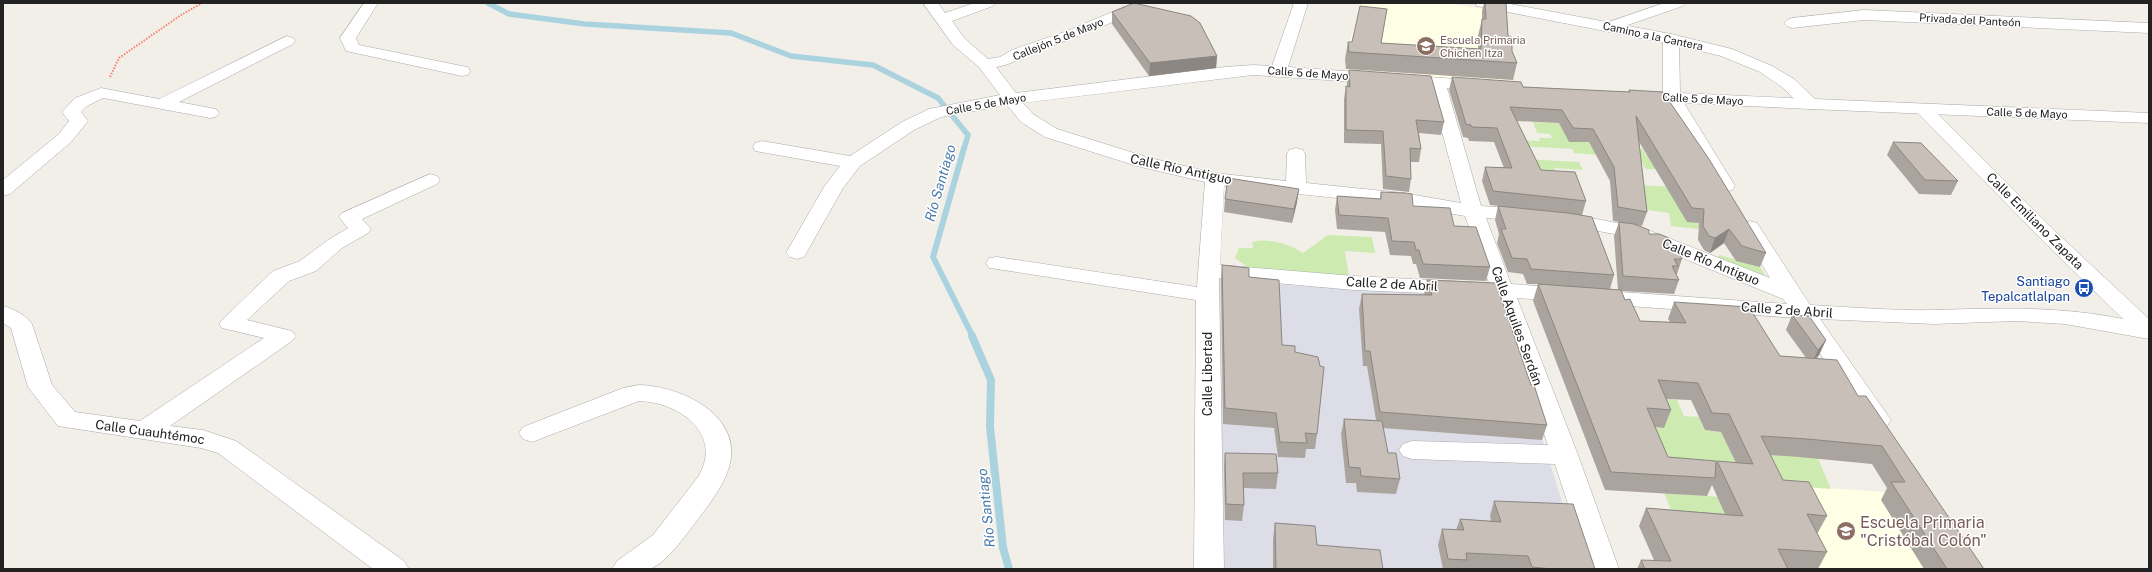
<svg xmlns="http://www.w3.org/2000/svg" width="2152" height="572" font-family="'Public Sans',sans-serif">
<style>
.education{fill:#ffffe5}
.grass{fill:#cdebb0}
.plaza{fill:#dddde8}
.lines{fill:none;stroke-linecap:round;stroke-linejoin:round}
.stream-far2{stroke:#aad3df;stroke-width:5.5}
.stream-far1{stroke:#aad3df;stroke-width:6}
.stream{stroke:#aad3df;stroke-width:8}
.minor-casing{stroke:#a9a9a9;stroke-width:1}
.tertiary-casing{stroke:#a9a9a9;stroke-width:1}
.path{stroke:#fa8072;stroke-width:2;stroke-dasharray:1.5 1.5;stroke-linecap:butt}
.minor{fill:#fff;fill-rule:evenodd}
.tertiary{fill:#fff;fill-rule:evenodd}
.wall{fill:#aba49e;fill-rule:evenodd}
.shaded-wall{fill:#8b8681}
.building{fill:#c7bfb8;stroke:#8b8681}
.labels{text-anchor:middle;dominant-baseline:central;stroke-width:3;stroke-linejoin:round;paint-order:stroke}
.far-street-label{font-size:11px;fill:#222;stroke:#fff}
.far-education-label{font-size:11px;fill:#785e54;stroke:#fff;text-anchor:start}
.street-label{font-size:13px;fill:#222;stroke:#fff}
.transit-label{font-size:13px;fill:#164399;stroke:#fff;text-anchor:end}
.water-label{font-size:14px;font-style:italic;fill:#4a7aab;stroke:#fff}
.near-education-label{font-size:16px;fill:#785e54;stroke:#fff;text-anchor:start}
</style>
<rect width="100%" height="100%" fill="#f2efe9"/>
<path class="education" d="M1361 3H1446L1503 12 1508 68 1513 82 1347 72 1345 59Z
M1767 484 1913 494 1961 569H1773Z"/>
<path class="grass" d="M1533 122 1581 124 1637 149H1643L1646 155 1658 156 1677 170 1646 169 1639 158 1574 153 1572 149 1520 146 1518 140 1540 141 1539 138H1552L1550 134 1537 133Z
M1522 159 1579 162 1583 170 1554 168 1557 176 1537 182Z
M1637 185 1677 187 1718 224 1716 231 1671 226 1669 213 1640 209Z
M1328 235 1372 237 1375 253 1345 251 1349 276 1249 268 1235 258 1239 248H1253L1252 242C1269 238 1288 243 1303 253Z
M1720 255 1760 267 1767 278 1715 259Z
M1651 398 1677 400 1684 416 1699 417 1705 430 1721 432 1745 482 1656 475 1640 425 1664 428Z
M1753 453 1818 458 1831 489 1767 484Z
M1664 493 1733 498 1743 552 1681 533Z"/>
<path class="plaza" d="M1216 279 1299 286 1491 295 1538 425 1583 569H1218Z"/>
<g class="lines">
<path class="stream-far2" d="M488 3 509 14 585 24 731 33 791 56 873 65 938 98 968 135 964 149"/>
<path class="stream-far1" d="M964 148 933 257 973 337"/>
<path class="stream" d="M972 336 991 380 990 427 1003 548 1009 569"/>
<defs>
<path id="minor" d="M364 3H378L356 38 359 45 462 66 468 67 470 71 468 75 462 76 346 51 340 38Z
M923 3H938L945 13 974 3H995L993 6 952 21 965 39 988 59 1000 57 1012 50 1067 31 1124 7H1134L1136 10 1134 13C1099 28 1064 42 1027 55 1015 60 1011 65 996 67L1016 93 1225 67 1253 65 1272 66 1294 3H1308L1288 67 1485 81 1487 85 1485 89 1479 90 1447 88 1481 206 1527 209 1534 211 1537 215 1534 219 1527 221 1486 218 1511 284 1787 304 1783 299 1631 237 1565 225 1558 223 1555 219 1558 215 1565 213 1643 228 1770 278 1740 227 1743 223 1750 221 1757 223 1810 305C1851 307 1894 311 1935 310 1998 308 2060 306 2123 319L2043 241 1914 109 1917 105 1923 104 1929 105 2057 233 2149 319V339L2065 324 2016 321 1934 324 1820 319 1891 420 1887 426 1878 429 1869 426 1796 318 1517 298 1578 455 1619 569H1589L1555 464 1412 459 1403 456 1399 450 1403 444 1412 441 1548 445 1494 296 1354 290 1219 278 1224 569H1194L1196 300 997 269 989 268 986 263 989 258 997 257 1197 287 1205 182 1137 166 1045 137 1021 122 1007 105 941 117 914 130 860 166 843 188 804 257 797 259 790 257 786 253 824 187 840 166 755 151 753 147 755 143 762 141 850 156 902 122 929 109 1000 95 979 67 953 45ZM1253 75 1430 87 1461 203 1403 193 1306 183 1305 154 1303 150 1296 148 1289 150 1287 154 1286 181 1215 173 1150 158 1057 129 1033 114 1023 103ZM1224 186 1403 205 1465 216 1489 283 1354 276 1220 265Z
M1664 3H1685L1683 6 1613 30H1603L1600 27 1603 24Z
M1864 10 2149 23V33L1864 20 1792 28 1787 26 1784 23 1787 20 1792 18Z
M1671 34 1677 36 1679 39 1680 93 1810 99 1816 100 1819 104 1816 108 1810 109 1684 103 1735 186 1732 190 1725 192 1718 190 1666 103 1631 100 1628 96 1631 92H1663V39L1665 36Z
M287 36 293 38 295 41 293 44 179 102 216 109 219 113 216 117 210 118 103 98 87 106 81 112 88 121 71 142 10 194 3 196V180L59 134 69 121 62 112 75 98 101 88 159 99Z
M430 174 437 176 440 180 437 184 362 219 371 229 368 233 342 248 316 271 289 281 247 320 292 331 296 336 292 341 170 426 203 430 236 441 404 561 409 569H373L218 453 201 448 58 426 28 387 11 328 3 323V306C14 309 26 315 32 324L52 385 75 412 140 421 264 338 222 328 219 323 273 271 300 261 328 240 348 228 339 217 342 213Z
M639 385C681 386 744 415 729 467 723 489 705 509 692 527 683 539 664 565 649 569 638 572 623 569 612 569L617 561 653 535 698 477C724 434 679 402 639 401L532 442 523 439 519 433 523 427 623 388Z"/>
<path id="tertiary" d="M1475 3H1505L1671 34 1732 49 1772 66 1794 79 1815 99 2149 113V123L1810 109 1804 108 1782 87 1760 72 1721 56 1671 44 1482 7 1477 6Z"/>
</defs>
<use href="#minor" class="minor-casing"/>
<use href="#tertiary" class="tertiary-casing"/>
<path class="path" d="M110 77 119 58 181 15 202 3"/>
<use href="#minor" class="minor"/>
<use href="#tertiary" class="tertiary"/>
</g>
<path class="wall" d="M1484 3H1506L1508 36 1512 51 1517 63 1513 80 1346 69 1345 59 1348 42H1352L1384 25 1381 43 1478 49V36L1482 19V11Z
M1112 12 1217 56 1216 68 1149 76 1112 24Z
M1349 70 1444 122 1441 135 1419 133 1421 149 1419 162H1410L1411 179 1409 192 1383 189 1381 144 1344 143V99L1346 86H1347V83Z
M1452 77 1523 87 1628 92 1629 90 1766 253 1760 267 1736 261 1724 243 1710 253 1704 250 1698 240 1699 223 1687 222 1638 140 1647 212 1642 226 1636 225 1649 234 1682 259 1677 274H1676L1679 280 1674 294 1621 291 1625 300 1640 321 1670 322 1668 319 1674 302 1780 356 1806 358 1786 330 1792 315 1826 340 1819 355 1816 359 1858 396 1984 569H1924L1881 500 1887 488 1872 464 1799 457 1770 455 1783 480 1827 516 1817 534 1827 552 1818 569H1797L1654 560 1639 526 1646 508 1725 514 1712 485 1707 496 1605 490 1533 301 1538 284H1527L1523 274 1508 272 1497 243 1499 234 1495 220 1498 206 1519 208 1490 205 1482 181 1485 167 1504 168 1494 142 1469 141 1468 138 1463 137 1449 90ZM1516 121 1559 123 1569 142H1589L1610 181 1613 221 1619 222 1614 236 1618 290 1610 289 1614 275 1582 215 1586 201 1541 170ZM1666 399 1691 400 1705 430 1721 432 1736 463 1717 461 1716 463 1668 457 1655 427 1664 428 1671 410Z
M1893 142 1958 181 1951 195 1919 194 1887 155Z
M1381 192 1454 226 1490 267 1486 281 1420 278 1416 264H1413L1411 256 1390 255 1385 232 1337 229 1335 210 1337 196 1380 199Z
M1225 199 1297 202 1292 223 1224 212Z
M1222 265 1249 277 1282 345 1295 352 1317 434 1315 449H1306L1305 458 1278 457 1274 428 1223 424 1221 280Z
M1427 280 1531 385 1547 425 1542 440 1383 428 1388 453 1400 479 1396 494 1357 492 1356 483H1346L1341 434 1344 419 1376 420 1367 366H1363L1359 309 1362 294 1424 295Z
M1225 453 1278 473 1276 489 1244 488V505L1242 521 1225 520 1224 468Z
M1494 501 1595 569H1443L1438 545 1442 529 1456 530 1460 519 1491 521 1490 516Z
M1275 523 1317 545 1383 569H1273V539Z
M1641 560 1645 569H1637Z"/>
<path class="shaded-wall" d="M1217 56 1216 68 1149 76 1150 63Z
M1299 189 1297 202 1292 223 1294 209Z
M1729 229 1724 243 1710 253 1715 238Z
M1826 340 1819 355 1811 365 1818 350Z"/>
<path class="building" d="M1134 3 1191 16 1200 23 1217 56 1150 63 1112 12Z
M1485 3H1506L1508 36 1512 37V51L1517 63 1349 52 1348 42H1352L1360 6 1387 9 1381 43 1481 49 1482 19H1486Z
M1349 70 1431 76 1444 122 1416 120 1421 149 1410 148 1411 179 1386 176 1383 131 1346 130V86L1350 87Z
M1452 77 1521 82 1523 87 1630 92 1629 90 1663 92 1709 159 1766 253 1742 246 1729 229 1715 238 1709 236 1703 226 1704 209 1692 208 1636 116 1647 212 1618 207 1614 167 1593 129 1573 128 1562 110 1510 107 1541 170 1575 172 1586 201 1493 191 1485 167 1512 168 1497 128 1472 127 1471 125 1466 124Z
M1893 142 1921 143 1958 181 1925 180Z
M1228 178 1299 189 1294 209 1225 199Z
M1381 192 1405 193 1412 194 1413 206 1450 208 1454 226 1476 227 1490 267 1423 264 1419 250H1416L1414 242 1392 241 1388 218 1339 215 1337 196 1381 199Z
M1498 206 1568 213 1592 217 1614 275 1531 269 1527 259 1512 258 1501 229H1506Z
M1619 222 1634 224 1649 230V234H1659L1669 238 1682 259H1674L1678 266H1672L1679 280 1623 276Z
M1222 265 1249 268V277L1279 280 1282 345 1295 346V352L1318 357 1320 366 1324 367 1317 434 1305 433 1307 443 1280 442 1276 413 1225 408Z
M1427 280 1496 283 1531 385H1534L1547 425 1380 412 1370 351H1365L1362 294 1432 295Z
M1538 284 1621 290 1625 300 1630 299 1640 321 1686 323 1674 302 1749 307 1780 356 1837 360 1858 396H1866L1984 569H1947L1891 482H1905L1882 446 1807 439 1761 436 1783 480 1809 482 1827 516 1807 514 1827 552 1778 549 1788 569H1645L1641 560 1671 561 1646 508 1743 516 1717 461 1753 464 1729 414 1712 413 1698 383 1658 380 1671 410 1647 408 1668 457 1716 461 1715 478 1611 472Z
M1792 315 1809 316 1826 340 1818 350Z
M1344 419 1382 421 1388 453H1396L1400 479 1361 476 1360 468 1349 467Z
M1225 453 1276 454 1278 473H1243L1244 505 1226 504Z
M1494 501 1573 504 1595 569H1552L1532 567 1528 556 1466 553 1467 560 1448 559 1442 529 1464 530 1460 519 1501 522Z
M1275 523 1315 526 1317 545 1380 550 1383 569H1276Z"/>
<defs>
<symbol id="school-disc" viewBox="-11 -11 22 22"><circle r="9.5" fill="#8d6e63" stroke="#fff"/><path d="M0-5L7-2L0 1L-7-2ZM-4 1L0 2.5L4 1V4Q0 6-4 4Z" fill="#fff"/></symbol>
<symbol id="bus-disc" viewBox="-11 -11 22 22"><circle r="9.5" fill="#1a4fb4" stroke="#fff"/><path d="M-5-6H5V4H4V6H2V4H-2V6H-4V4H-5ZM-3.5-4V0h7V-4ZM-3.5 1.2v1.5H-2V1.2ZM2 1.2v1.5H3.5V1.2Z" fill="#fff"/></symbol>
</defs>
<g fill-rule="evenodd">
<use href="#school-disc" x="1415" y="35" width="22" height="22"/>
<use href="#bus-disc" x="2073" y="277" width="22" height="22"/>
<use href="#school-disc" x="1835" y="520" width="22" height="22"/>
</g>
<g class="labels">
<g class="far-street-label">
<text transform="translate(1970 20) rotate(3)">Privada del Panteón</text>
<text transform="translate(1653 36) rotate(12)">Camino a la Cantera</text>
<text transform="translate(1058 39) rotate(-22)">Callejón 5 de Mayo</text>
<text transform="translate(1308 73) rotate(4)">Calle 5 de Mayo</text>
<text transform="translate(1703 99) rotate(3)">Calle 5 de Mayo</text>
<text transform="translate(986 104) rotate(-10)">Calle 5 de Mayo</text>
<text transform="translate(2027 113) rotate(2)">Calle 5 de Mayo</text>
</g>
<g class="far-education-label">
<text x="1440" y="40">Escuela Primaria<tspan x="1440" dy="13">Chichen Itza</tspan></text>
</g>
<g class="street-label">
<text transform="translate(1181 169) rotate(12)">Calle Río Antiguo</text>
<text transform="translate(2035 221) rotate(45)">Calle Emiliano Zapata</text>
<text transform="translate(1711 262) rotate(22)">Calle Río Antiguo</text>
<text transform="translate(1392 284) rotate(3)">Calle 2 de Abril</text>
<text transform="translate(1787 310) rotate(4)">Calle 2 de Abril</text>
<text transform="translate(1517 326) rotate(70)">Calle Aquiles Serdán</text>
<text transform="translate(1207 374) rotate(-90)">Calle Libertad</text>
<text transform="translate(150 432) rotate(8)">Calle Cuauhtémoc</text>
</g>
<g class="transit-label">
<text x="2070" y="281">Santiago<tspan x="2070" dy="15">Tepalcatlalpan</tspan></text>
</g>
<g class="water-label">
<text transform="translate(940 183) rotate(-74)">Río Santiago</text>
<text transform="translate(986 508) rotate(-96)">Río Santiago</text>
</g>
<g class="near-education-label">
<text x="1860" y="522">Escuela Primaria<tspan x="1860" dy="18">"Cristóbal Colón"</tspan></text>
</g>
</g>
<rect width="2152" height="572" fill="none" stroke="#222222" stroke-width="8"/>
</svg>
